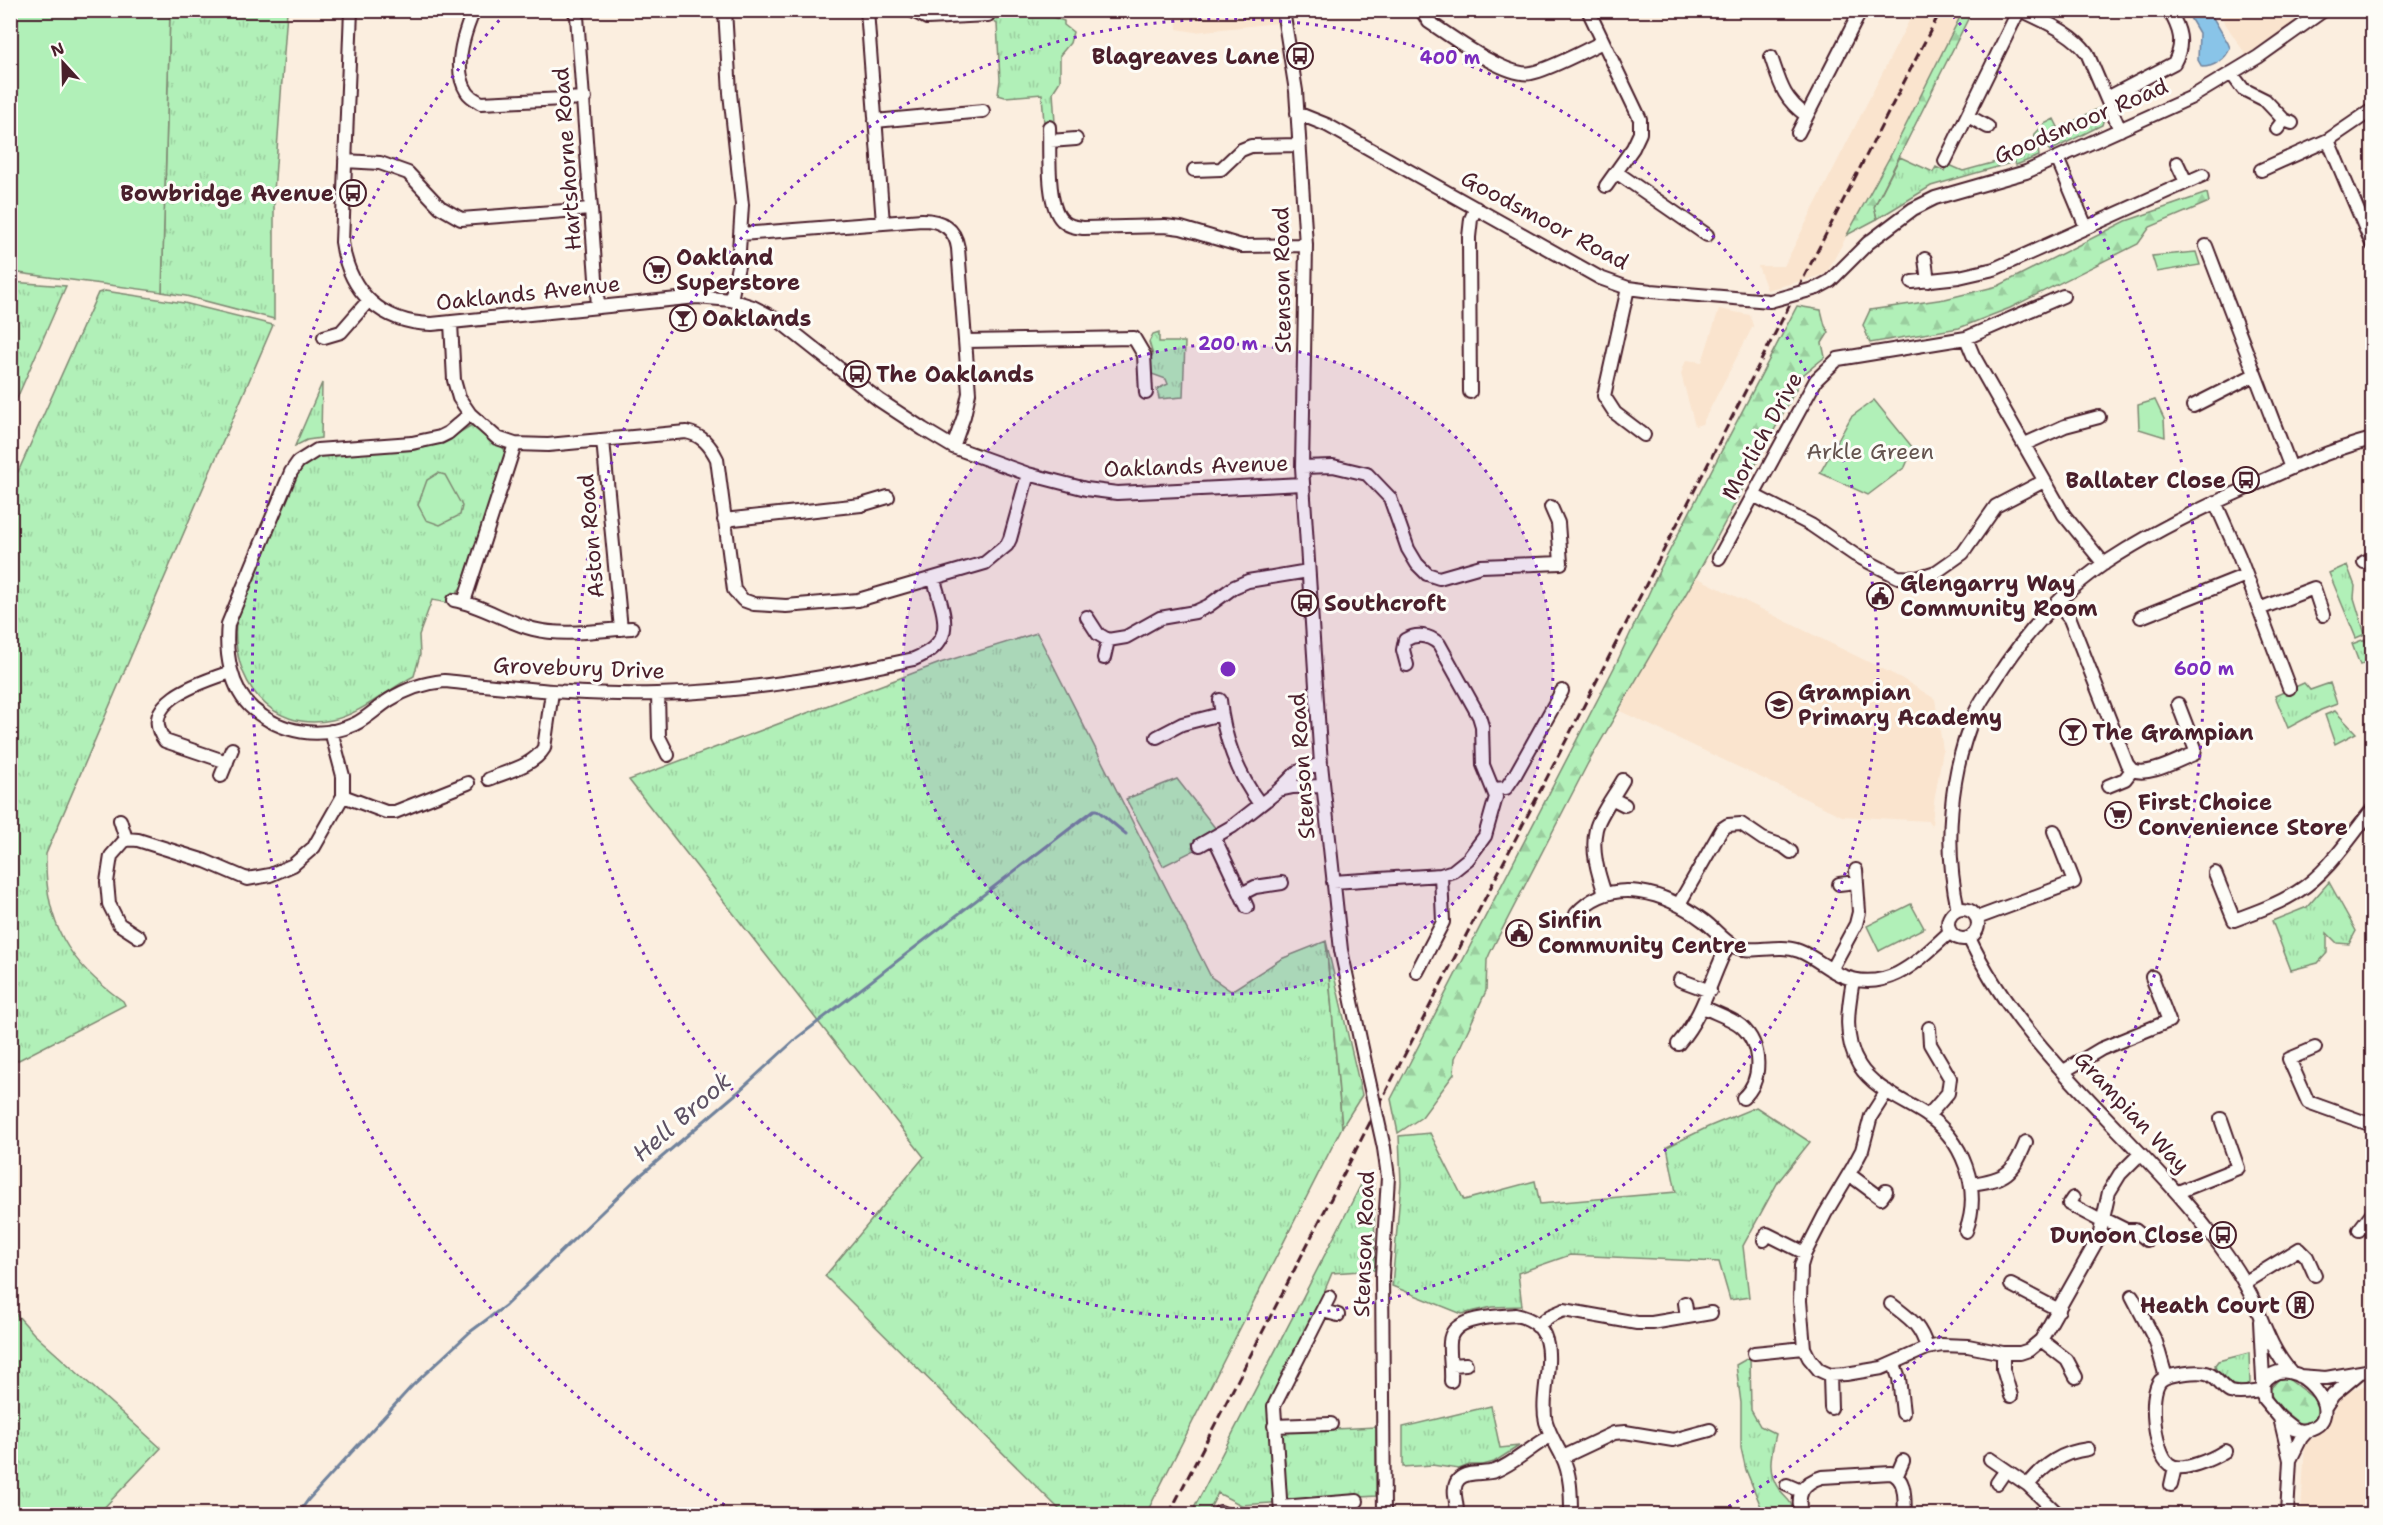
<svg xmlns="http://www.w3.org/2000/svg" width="2383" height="1525" font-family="'Shantell Sans',sans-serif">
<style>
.built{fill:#fae4ce}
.grass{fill:url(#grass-tufts);stroke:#7e8872;stroke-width:1.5}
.forest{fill:url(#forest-firs);stroke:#7e8872;stroke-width:1.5}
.park{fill:#b1f0b8;stroke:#7e8872;stroke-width:1.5}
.water{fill:#89c4e8;stroke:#70829c;stroke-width:1.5}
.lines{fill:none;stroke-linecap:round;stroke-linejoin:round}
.stream{stroke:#70829c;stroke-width:3}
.minor-casing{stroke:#4a1f2b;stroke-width:16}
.minor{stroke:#fdfcf7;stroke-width:12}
.rail{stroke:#4a1f2b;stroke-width:3;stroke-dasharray:9 4.5;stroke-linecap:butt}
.minor-bridge-casing{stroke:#4a1f2b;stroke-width:16;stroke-linecap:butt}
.minor-bridge{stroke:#fdfcf7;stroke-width:12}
.ring{fill:none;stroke:#7b2cbf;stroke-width:3;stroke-dasharray:3 6}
.labels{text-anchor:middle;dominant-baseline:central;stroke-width:6;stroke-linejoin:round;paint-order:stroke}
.poi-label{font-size:22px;font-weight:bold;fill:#4a1f2b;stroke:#fdfcf7;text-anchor:start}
.street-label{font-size:22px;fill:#4a1f2b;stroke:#fdfcf7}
.park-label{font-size:22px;fill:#64534e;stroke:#fdfcf7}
.water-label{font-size:24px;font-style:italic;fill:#5d5164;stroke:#fdfcf7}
.centre{fill:#7b2cbf;stroke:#fdfcf7;stroke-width:3}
.ring-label{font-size:18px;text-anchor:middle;font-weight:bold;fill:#7b2cbf;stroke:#fdfcf7;stroke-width:6;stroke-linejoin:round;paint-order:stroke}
</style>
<defs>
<pattern id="grass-tufts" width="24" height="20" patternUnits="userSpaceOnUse" patternTransform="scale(1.5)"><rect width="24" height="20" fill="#b1f0b8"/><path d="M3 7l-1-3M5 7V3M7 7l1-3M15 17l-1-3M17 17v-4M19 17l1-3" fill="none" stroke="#9acd9e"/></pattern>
<pattern id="forest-firs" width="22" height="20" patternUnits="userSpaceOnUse" patternTransform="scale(1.5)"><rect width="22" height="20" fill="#b1f0b8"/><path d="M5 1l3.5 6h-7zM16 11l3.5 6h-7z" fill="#9acd9e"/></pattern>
</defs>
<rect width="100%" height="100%" fill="#fbeedf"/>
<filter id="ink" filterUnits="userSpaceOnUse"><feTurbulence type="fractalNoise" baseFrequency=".0167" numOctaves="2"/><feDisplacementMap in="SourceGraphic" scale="12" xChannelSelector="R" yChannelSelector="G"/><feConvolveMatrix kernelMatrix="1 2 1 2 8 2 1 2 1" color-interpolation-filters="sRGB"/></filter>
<g filter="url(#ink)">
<path class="built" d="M1176 11H1275L1277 23 1195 32 1177 29Z
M1914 11H1963L1893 151 1826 274 1767 290 1758 266H1784Z
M2217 11H2312L2246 55Z
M1719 309 1750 315 1753 326 1702 424 1695 426 1681 374 1686 360 1702 362Z
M1690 574 1901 678 1935 699 1943 750 1934 802 1932 826 1928 821 1842 816 1620 711Z
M2372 1383V1514H2301L2305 1443 2317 1435 2333 1413 2343 1393Z"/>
<path class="grass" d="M170 11H287L274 192V319L186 296 162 292Z
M993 11H1036L1064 21V25L1073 32 1070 43 1060 55V81L1053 92 1055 123 1044 124 1042 94 1005 97 998 95 1000 80 997 24 993 21Z
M2099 108 2104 118 2102 125 2050 151 2045 145 2038 149 2039 156 2016 165 2014 162 1931 186 1877 219 1874 207 1900 157 1933 172 1936 167 1944 171 1947 164 1963 171 2014 157 2036 139 2034 135 2044 124 2054 119 2059 129Z
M11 282 66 286 11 412 10 282Z
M105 291 184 303 273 325 46 854C44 922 68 963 123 1001L125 1005 11 1064V469L18 472 98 293Z
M1159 332V342H1185L1183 397 1159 399 1157 389 1168 384 1166 379 1152 374 1151 357 1153 355 1149 342 1153 334Z
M322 383 321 438 307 440 295 446Z
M472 425 500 444 507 453 462 586 449 603 432 600 419 635 420 655 414 676C389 689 359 715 332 720 269 733 231 679 236 622L291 482 305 464 319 455 414 450 442 443Z
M2347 565 2355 586 2354 598 2365 634 2356 638 2329 573Z
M1037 633 1211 977 1231 991 1281 959 1326 941 1342 1127 1146 1514H1064L825 1276 924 1157 629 780 940 663Z
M2365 639 2372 660 2360 665 2352 644Z
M2304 683 2310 690 2330 683 2337 704 2321 710 2288 728 2275 696Z
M2335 711 2356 733 2335 744 2325 715Z
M1177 779 1216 829 1192 843 1195 850 1163 866 1126 799Z
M2329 882 2356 931 2349 944 2337 943 2327 933V953L2318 963 2291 970 2272 921 2307 907Z
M1756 1107 1810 1142 1778 1182 1743 1246 1749 1297 1730 1300 1719 1262 1570 1255 1518 1273 1522 1306 1492 1307 1462 1314 1392 1286 1401 1183 1399 1136 1430 1133 1464 1200 1535 1181 1540 1204 1676 1192 1667 1147 1708 1127Z
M1367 1173 1374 1185 1375 1270 1332 1273 1316 1311 1270 1404 1271 1432 1376 1427V1496L1241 1505 1218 1493 1207 1514H1191Z
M10 1307 34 1334 161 1448 98 1514H11Z
M2249 1353 2250 1383 2244 1387 2234 1386 2216 1370 2215 1365 2218 1361Z
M1750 1357 1751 1410 1760 1426 1776 1434C1771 1455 1766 1472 1780 1491 1789 1502 1790 1498 1794 1514H1764L1746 1470 1741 1448V1403L1736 1365Z
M1491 1406 1500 1448 1519 1446 1494 1462 1483 1465H1469L1459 1469 1432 1465 1403 1467V1427Z"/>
<path class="forest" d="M1963 11H1972L1874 207 1877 219 1847 235 1893 151Z
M2207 193 2209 202 2150 227 2138 244 2010 308 1959 328 1870 343 1863 325 1870 310 1945 299 1998 286 2126 221Z
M1797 306 1821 310 1825 326 1829 332 1822 343 1825 357 1804 374 1698 573 1588 763 1490 953 1487 960 1486 991 1455 1058 1454 1074 1422 1117 1398 1133 1391 1099 1617 662 1660 569Z
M1326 941 1362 1095 1342 1127Z
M2287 1378 2317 1401 2319 1411 2314 1420 2300 1424 2273 1402 2270 1389 2279 1379Z"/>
<path class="park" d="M11 10 170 11 162 292 11 272Z
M2196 252 2200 265 2157 272 2152 256Z
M1874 400 1913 448 1905 467 1868 495 1820 473 1851 417Z
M2155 400 2164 419 2165 437 2139 429 2138 405Z
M438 473 445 475 462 506 460 515 440 525 426 520 418 505 427 480Z
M1911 904 1924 928 1879 951 1867 926Z"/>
<path class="water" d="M2186 11H2209L2228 43 2230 48C2226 59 2214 67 2202 67L2198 60 2199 33Z"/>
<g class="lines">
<path class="stream" d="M298 1514 308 1500 412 1386 470 1332 505 1306 635 1180 737 1093 797 1038 1094 810H1097L1126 834"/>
<defs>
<path id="minor" d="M351 10 342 242C349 292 381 323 432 324L697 297 731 300 753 307 778 320 879 400 923 429 953 447 1028 474 1086 489 1117 493 1302 484
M474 10C464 33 452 69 467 92 470 97 476 100 481 103L585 98
M573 10 577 16 598 306
M725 10 730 93 742 205 738 266 731 300
M867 10 883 223
M911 10 927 18 988 15
M1283 10 1296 91 1306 245 1302 467 1321 764 1341 950 1366 1067
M1421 10 1429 22C1451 36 1506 78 1531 73 1549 70 1585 50 1603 42
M1588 10 1640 119V133L1633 148 1606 186
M2021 10C2044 22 2071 31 2087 53L2120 130
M1771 57C1780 83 1783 99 1806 115
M2231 73 2243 89 2265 100 2284 120
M2107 98 2174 63C2185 43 2180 29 2169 10
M1297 113 1327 125 1600 278 1628 288 1651 291 1770 301
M1968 116 1988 127
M875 121 983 111
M1049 127C1050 150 1046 205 1062 220 1069 227 1076 227 1084 228L1165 226 1181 228 1242 246 1306 245
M2277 129 2284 120 2292 123
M1798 133 1861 10
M2328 140 2372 244
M1050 141 1076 139
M2057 158 2086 227
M345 161 380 163 408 173 440 207 461 219 590 209
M1945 161 2019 10
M2177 163 2186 182
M1194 170 1221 169 1241 150 1251 146 1299 145
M2261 170 2328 140 2372 110
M1616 172 1707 235
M741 234 922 220C941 220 955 228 958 248L969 393 964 416 953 447
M2206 246 2291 468
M1925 259 1928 281
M1912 282 1959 277 1994 269 2203 175
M1628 288 1604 396 1615 413 1644 435
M1817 288 1830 281 1868 243 1913 209 1935 198 2026 172 2190 98 2258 57 2324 10
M451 323 454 380 459 398 470 414 497 438 515 444 548 445 686 432C702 435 710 445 717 459L734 590 743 600 754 604 786 606 858 600 985 563 1007 545 1010 539 1028 474
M324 337 341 332 369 300
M1966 338 1973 355 2064 515 2104 564
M966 341 1134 338 1144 355 1146 393
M1470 392 1469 237 1471 219 1476 208
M2193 406 2254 375
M470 414 448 433 440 437 412 443 317 450 298 462 291 472 228 624C225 652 230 689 253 709 281 733 320 740 355 724 367 718 377 708 389 700 406 689 424 683 444 681 515 688 586 696 657 694 744 692 829 677 914 659 958 641 944 616 934 580
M603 440 621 629
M2025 444 2065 426 2099 417
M1302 467 1333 466 1367 474 1390 498 1408 549 1417 564 1427 574 1439 578 1481 566 1561 563 1558 523 1551 507
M1753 495 1811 525 1855 555 1898 577 1917 578 1936 572 1963 553 1996 506 2044 481
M2215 502 2239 556 2289 688
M724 520 861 505 888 497
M1719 558 1816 380 1838 359 1966 338 2063 296
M2364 562 2372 559
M454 600C482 605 506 622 533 629 565 637 599 630 632 628
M464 602 515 444
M2057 603 2070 619 2127 764 2132 770
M2259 609 2314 588 2323 615
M1087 617 1098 634 1108 640 1104 658
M2141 617 2246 575
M1108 640 1126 637 1160 618 1195 612 1208 606 1234 587 1248 581 1308 571
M658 694 659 737 668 755
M1220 700C1223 736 1238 775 1260 804
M1157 737 1182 724 1221 714
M227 762 165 741C135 701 205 681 231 672
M221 776 232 749
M489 779C508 771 533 766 544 748L552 692
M2108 786 2125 779 2132 770C2150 777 2177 760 2194 754L2195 748 2178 704
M1493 789 1506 788 1515 775 1562 691
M1279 790 1293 787 1323 786
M343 796 386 812H395L468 783
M1613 799 1625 805
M120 820 126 839
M1214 837 1247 907
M1200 845 1233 826 1279 790 1297 772 1321 764
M2215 873 2234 920C2256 912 2278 904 2297 892 2328 873 2350 837 2372 810
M1333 882 1441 875 1453 871 1468 859 1485 836 1496 797 1483 765 1482 726 1479 716 1439 644C1429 635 1417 633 1405 640L1403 650 1407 665
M1839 884 1856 882
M1241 894 1255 887 1282 883
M1605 894C1598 873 1591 851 1596 829 1599 815 1616 793 1623 780
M1679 904 1722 829 1728 825 1741 824 1763 839 1783 846 1791 852
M1948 924a15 15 0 1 1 30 0a15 15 0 1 1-30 0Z
M1958 910C1944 846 1949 774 1975 713 1980 702 1987 692 1994 682 2023 636 2060 594 2105 563 2149 534 2197 510 2245 489 2286 470 2329 450 2372 439
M1576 914C1612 874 1667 893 1704 921 1715 929 1724 942 1736 947 1753 954 1778 943 1799 951 1815 957 1828 970 1843 976 1889 994 1920 959 1950 932
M1977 918 2074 882 2054 831
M139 937 119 924 109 904 107 882 111 856 126 839 138 840 205 861 247 879 270 875 293 865 314 847 343 796V776L331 731
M1969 938C2023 1053 2135 1135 2211 1234 2228 1256 2244 1279 2255 1304 2265 1328 2273 1352 2291 1372
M1831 970 1856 924 1859 912 1856 870
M1417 972 1443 922 1441 875
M1680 980 1710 991
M1853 980C1848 1008 1843 1039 1859 1065 1873 1088 1903 1100 1925 1114 1963 1139 1982 1189 1966 1231
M1703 1007C1715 1013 1731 1018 1741 1026 1762 1045 1763 1080 1743 1098
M1678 1044C1706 1011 1710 979 1729 943
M2315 1048 2289 1059 2308 1102 2372 1125
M2064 1071 2101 1049 2169 1021 2152 977
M1887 1091 1871 1116 1862 1150 1853 1167 1825 1214 1805 1253 1801 1266 1800 1301 1804 1348 1809 1358 1819 1370 1830 1375 1846 1374 1882 1368 1927 1348 1942 1345 1968 1346 2003 1353H2020L2029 1350 2041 1340 2099 1237 2109 1192 2120 1174 2140 1154
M1928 1116 1948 1093 1950 1078 1930 1044 1929 1028
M1384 1148 1388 1177 1382 1276 1384 1514
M1850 1175 1881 1198 1886 1191
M1972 1184C2006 1179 2013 1174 2026 1142
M2178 1192 2238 1168 2221 1119
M2073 1198 2069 1204 2103 1222
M2104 1219 2126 1230H2135L2147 1240
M2359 1230 2372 1213
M1764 1240 1767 1234 1805 1253
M2244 1283 2299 1249 2307 1257 2315 1275
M2011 1285 2059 1310
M2132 1296 2156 1342 2166 1377
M1685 1303 1687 1317
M1891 1304C1910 1319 1920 1324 1927 1348
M1323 1311 1338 1315
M2260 1321 2264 1399 2280 1418 2294 1429 2301 1431C2361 1423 2290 1341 2263 1384
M1537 1326 1550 1316 1564 1310 1637 1323H1652L1711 1313
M2041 1340 2067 1360 2076 1377
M1754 1353 1804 1348
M2003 1353V1369L2011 1396
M1894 1364 1899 1378 1903 1413
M1452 1365 1466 1364
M1830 1375 1831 1408
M2299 1376 2326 1378 2372 1370
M1451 1381C1452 1368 1449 1355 1450 1342 1451 1316 1496 1317 1515 1315 1571 1325 1537 1388 1546 1422 1550 1435 1556 1444 1562 1456 1571 1474 1571 1495 1571 1514
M2325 1407 2333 1395 2358 1374
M2280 1418 2290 1460 2287 1514
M1274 1426 1331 1424
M2225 1451C2214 1458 2181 1474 2169 1464 2155 1454 2148 1395 2160 1381 2167 1374 2200 1370 2209 1374 2217 1378 2222 1388 2230 1392 2240 1395 2252 1392 2262 1391
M1563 1457 1614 1433 1625 1432 1673 1440 1710 1430
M1990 1459 2028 1485 2058 1514
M2290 1460 2301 1438 2309 1429
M1897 1475 1903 1461
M1997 1483 2006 1470
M1787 1485 1801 1491
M2028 1485C2044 1465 2062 1452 2088 1449
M2171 1485 2175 1467
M1281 1507 1357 1501
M1220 1512 1225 1514
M1281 1514 1274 1406 1329 1297
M1457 1514C1458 1503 1450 1488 1459 1479 1468 1470 1484 1475 1495 1471 1515 1463 1532 1446 1551 1436
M1801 1514C1797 1495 1801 1483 1822 1477L1891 1473C1907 1479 1904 1500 1905 1514"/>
</defs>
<use href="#minor" class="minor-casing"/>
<use href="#minor" class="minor"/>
<path class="rail" d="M1169 1514 1941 10"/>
<defs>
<path id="minor-bridge" d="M1770 301 1817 288
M1366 1067 1384 1148"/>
</defs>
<use href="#minor-bridge" class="minor-bridge-casing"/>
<use href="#minor-bridge" class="minor-bridge"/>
</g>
</g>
<circle cx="1228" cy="669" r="325" fill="#7b2cbf" fill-opacity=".12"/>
<g class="ring">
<circle cx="1228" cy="669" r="325"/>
<circle cx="1228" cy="669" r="650"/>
<path d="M740 1514A976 976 0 0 1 503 16M1953 16A976 976 0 0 1 1716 1514"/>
</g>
<defs>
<symbol id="bus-ring" viewBox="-11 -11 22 22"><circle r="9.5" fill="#fdfcf7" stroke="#4a1f2b" stroke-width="1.5"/><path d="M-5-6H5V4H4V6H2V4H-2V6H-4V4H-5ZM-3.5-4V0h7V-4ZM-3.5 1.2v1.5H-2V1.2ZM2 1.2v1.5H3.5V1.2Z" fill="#4a1f2b"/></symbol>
<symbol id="supermarket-ring" viewBox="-11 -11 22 22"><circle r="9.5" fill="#fdfcf7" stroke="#4a1f2b" stroke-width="1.5"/><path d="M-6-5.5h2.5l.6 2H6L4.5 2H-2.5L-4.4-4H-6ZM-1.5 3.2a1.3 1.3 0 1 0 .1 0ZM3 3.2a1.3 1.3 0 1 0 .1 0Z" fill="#4a1f2b"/></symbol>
<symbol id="bar-ring" viewBox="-11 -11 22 22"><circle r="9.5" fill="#fdfcf7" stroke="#4a1f2b" stroke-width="1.5"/><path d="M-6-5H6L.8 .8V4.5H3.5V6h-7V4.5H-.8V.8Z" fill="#4a1f2b"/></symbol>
<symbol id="civic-ring" viewBox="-11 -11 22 22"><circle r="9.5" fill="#fdfcf7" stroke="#4a1f2b" stroke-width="1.5"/><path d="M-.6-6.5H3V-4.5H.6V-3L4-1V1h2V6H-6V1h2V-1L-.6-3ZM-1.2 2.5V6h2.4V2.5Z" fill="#4a1f2b"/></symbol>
<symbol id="school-ring" viewBox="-11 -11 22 22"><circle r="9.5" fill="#fdfcf7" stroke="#4a1f2b" stroke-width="1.5"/><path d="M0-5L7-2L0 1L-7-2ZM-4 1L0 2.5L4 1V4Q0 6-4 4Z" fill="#4a1f2b"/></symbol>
<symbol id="building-ring" viewBox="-11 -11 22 22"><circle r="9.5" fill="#fdfcf7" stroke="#4a1f2b" stroke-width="1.5"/><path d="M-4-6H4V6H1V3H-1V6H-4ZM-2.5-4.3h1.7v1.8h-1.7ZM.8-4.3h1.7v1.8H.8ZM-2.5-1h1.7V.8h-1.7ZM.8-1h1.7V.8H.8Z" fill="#4a1f2b"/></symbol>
</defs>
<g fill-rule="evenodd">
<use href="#bus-ring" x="1285" y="41" width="30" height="30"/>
<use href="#bus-ring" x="338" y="178" width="30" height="30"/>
<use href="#supermarket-ring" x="642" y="255" width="30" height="30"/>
<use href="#bar-ring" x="668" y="303" width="30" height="30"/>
<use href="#bus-ring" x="842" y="359" width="30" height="30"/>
<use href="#bus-ring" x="2231" y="465" width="30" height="30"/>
<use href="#civic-ring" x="1865" y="581" width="30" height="30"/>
<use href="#bus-ring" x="1290" y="588" width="30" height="30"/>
<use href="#school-ring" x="1764" y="690" width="30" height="30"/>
<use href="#bar-ring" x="2058" y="717" width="30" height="30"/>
<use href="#supermarket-ring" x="2103" y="800" width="30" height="30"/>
<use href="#civic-ring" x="1504" y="918" width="30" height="30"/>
<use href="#bus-ring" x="2208" y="1220" width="30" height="30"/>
<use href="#building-ring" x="2285" y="1290" width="30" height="30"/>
</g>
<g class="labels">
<g class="poi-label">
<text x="1280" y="56" text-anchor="end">Blagreaves Lane</text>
<text x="334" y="193" text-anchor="end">Bowbridge Avenue</text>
<text x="676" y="257">Oakland<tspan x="676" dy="25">Superstore</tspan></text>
<text x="702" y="318">Oaklands</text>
<text x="876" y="374">The Oaklands</text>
<text x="2226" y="480" text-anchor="end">Ballater Close</text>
<text x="1900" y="583">Glengarry Way<tspan x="1900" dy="25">Community Room</tspan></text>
<text x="1324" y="603">Southcroft</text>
<text x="1798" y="692">Grampian<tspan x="1798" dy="25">Primary Academy</tspan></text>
<text x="2092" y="732">The Grampian</text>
<text x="2138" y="802">First Choice<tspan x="2138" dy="25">Convenience Store</tspan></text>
<text x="1538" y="920">Sinfin<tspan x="1538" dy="25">Community Centre</tspan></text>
<text x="2204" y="1235" text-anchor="end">Dunoon Close</text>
<text x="2280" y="1305" text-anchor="end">Heath Court</text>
</g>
<g class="street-label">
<text transform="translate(2081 121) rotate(-23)">Goodsmoor Road</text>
<text transform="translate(567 159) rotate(-94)">Hartshorne Road</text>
<text transform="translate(1545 220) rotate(28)">Goodsmoor Road</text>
<text transform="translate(1282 280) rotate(-91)">Stenson Road</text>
<text transform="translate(528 293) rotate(-6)">Oaklands Avenue</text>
<text transform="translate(1762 436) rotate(-61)">Morlich Drive</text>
<text transform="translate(1196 466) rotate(-2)">Oaklands Avenue</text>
<text transform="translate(591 536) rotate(-95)">Aston Road</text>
<text transform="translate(579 668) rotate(2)">Grovebury Drive</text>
<text transform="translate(1302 766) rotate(-94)">Stenson Road</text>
<text transform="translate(2132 1112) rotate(47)">Grampian Way</text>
<text transform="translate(1364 1244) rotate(-88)">Stenson Road</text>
</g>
<g class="park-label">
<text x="1870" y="451">Arkle Green</text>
</g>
<g class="water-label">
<text transform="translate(682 1117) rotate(-41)">Hell Brook</text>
</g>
</g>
<circle cx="1228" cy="669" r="9" class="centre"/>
<g class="ring-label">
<text x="1450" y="64">400 m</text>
<text x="1228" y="350">200 m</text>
<text x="2204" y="675">600 m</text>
</g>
<rect width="2383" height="1525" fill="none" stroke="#fdfcf7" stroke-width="36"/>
<rect x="18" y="18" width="2347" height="1489" fill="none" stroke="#4a1f2b" stroke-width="2" filter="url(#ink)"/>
<g transform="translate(63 63) rotate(338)" stroke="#fdfcf7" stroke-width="4.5" paint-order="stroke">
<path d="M0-4.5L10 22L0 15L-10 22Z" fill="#4a1f2b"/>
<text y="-9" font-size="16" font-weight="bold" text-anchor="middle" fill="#4a1f2b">N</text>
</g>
</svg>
